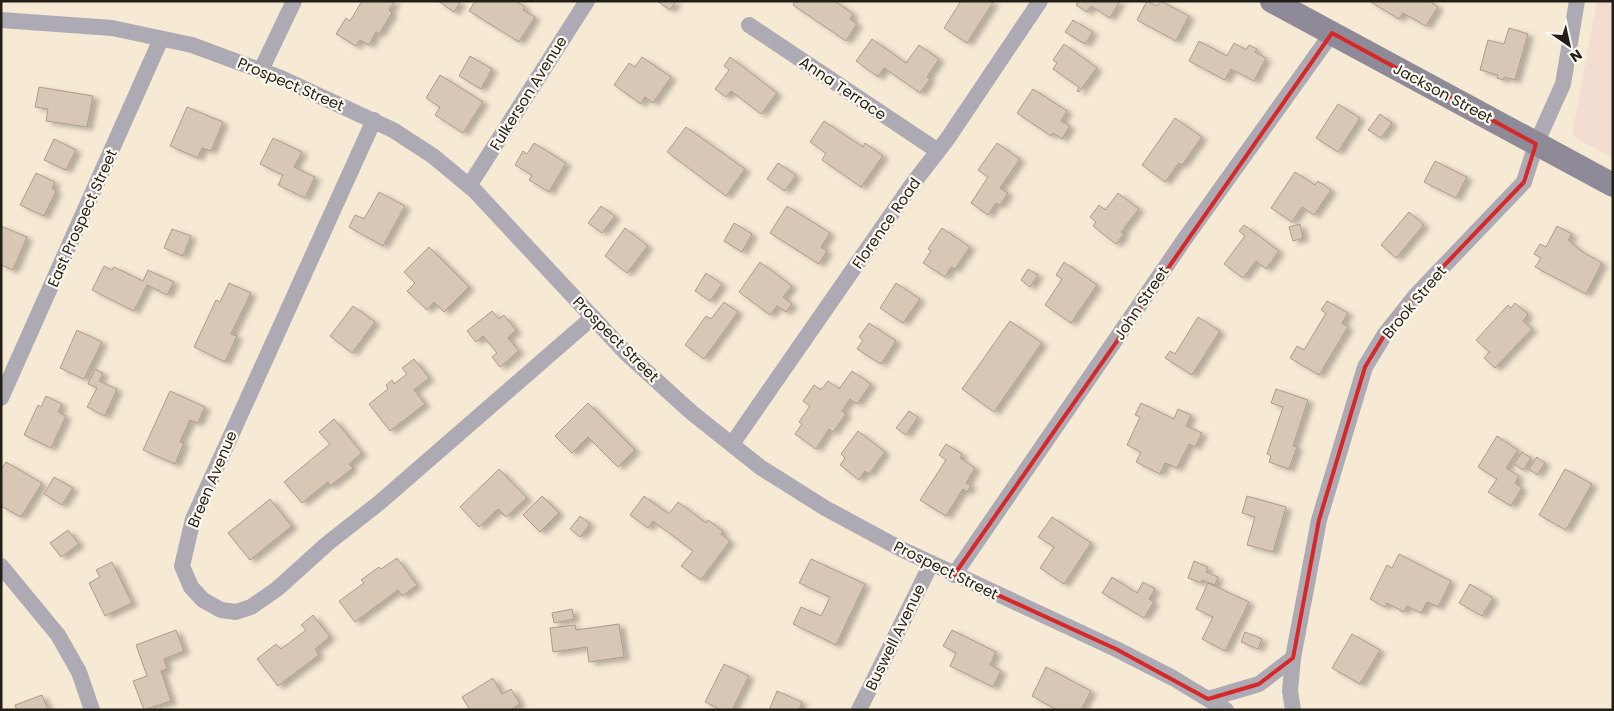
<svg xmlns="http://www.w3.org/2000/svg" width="1614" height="711" font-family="Poppins,sans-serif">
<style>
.medical{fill:#f3ddd0}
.building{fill:#d9c7b6;stroke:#ac9a8a;filter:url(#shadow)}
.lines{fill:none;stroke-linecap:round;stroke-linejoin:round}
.street{stroke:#adaab3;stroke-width:16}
.secondary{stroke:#8f8a98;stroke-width:24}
.marked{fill:none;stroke:#d62828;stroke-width:4;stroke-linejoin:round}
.labels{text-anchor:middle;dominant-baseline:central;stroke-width:4.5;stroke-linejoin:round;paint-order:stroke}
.street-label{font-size:15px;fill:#231f17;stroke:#fef9f0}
</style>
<defs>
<filter id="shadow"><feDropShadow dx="5.5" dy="3" stdDeviation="2.5" flood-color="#0004"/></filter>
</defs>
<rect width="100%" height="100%" fill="#f7ead5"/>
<path class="medical" d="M1597 1H1613V158L1572 136Z"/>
<path class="building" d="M362 1H395L389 10 392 13 379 34 376 32 369 45 360 40 356 46 336 34 346 18 350 21Z
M438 1H461L454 12Z
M475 1H516L525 7 523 10 535 17 519 42 469 11Z
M657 1H676L670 10Z
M795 1H835L853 14 850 19 857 24 846 41 793 5Z
M961 1H994L967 43 944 28Z
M1078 1H1120L1110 18 1091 6 1087 12 1076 5Z
M1147 1 1157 6 1161 1 1189 16 1176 41 1137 20Z
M1369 1H1429L1438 7 1426 26 1403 13 1399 19Z
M1073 20 1093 32 1085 44 1065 32Z
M1509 28 1528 34 1515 80 1504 77 1503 80 1497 78 1498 75 1480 70 1488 40 1504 44Z
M872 39 906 63 919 45 939 59 927 77 930 79 920 93 884 68 878 77 856 61Z
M1199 41 1227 56 1234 43 1246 50 1249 45 1257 49 1255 52 1266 58 1254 81 1231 69 1225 80 1189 61Z
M1064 44 1097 68 1079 92 1077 91 1079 87 1053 69 1057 63 1053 60Z
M470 56 492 69 481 89 459 76Z
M642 57 671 77 653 103 645 97 641 104 614 85 629 63 635 67Z
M730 57 777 93 761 114 731 91 726 97 715 89 729 70 724 66Z
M440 75 483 102 463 133 435 115 440 107 426 98Z
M39 87 93 96 87 127 46 121 48 109 35 107Z
M1033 89 1067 111 1061 121 1070 126 1062 139 1053 133 1051 136 1017 113Z
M1338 104 1360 118 1338 152 1316 138Z
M187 107 223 122 211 151 202 148 198 158 170 146Z
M1380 114 1392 123 1381 138 1368 130Z
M1175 118 1202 137 1182 165 1179 163 1165 182 1142 165Z
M824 121 863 147 865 143 883 156 861 187 822 160 826 153 810 142Z
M686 127 745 169 726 196 667 152Z
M273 138 302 152 294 167 315 177 305 198 278 185 283 175 260 164Z
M54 139 76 150 66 170 44 160Z
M534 143 566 163 549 192 529 180 532 175 515 165 523 151 527 154Z
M997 143 1020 159 1000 188 1008 193 1000 205 996 203 988 215 971 203 988 177 978 170Z
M1435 161 1467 177 1456 198 1424 182Z
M778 163 796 175 785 191 767 179Z
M1295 172 1315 185 1318 181 1331 190 1314 215 1302 207 1292 222 1271 208Z
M36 173 55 182 52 188 56 191 44 216 20 205Z
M379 192 405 206 383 246 349 227 355 215 364 219Z
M1118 193 1139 209 1121 232 1124 234 1116 244 1093 226 1096 222 1090 217 1099 205 1105 210Z
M601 206 615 216 602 233 588 223Z
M787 206 830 233 821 247 827 251 819 264 770 233Z
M1409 212 1424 225 1396 258 1381 245Z
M734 223 752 234 742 252 724 241Z
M1300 224 1303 238 1293 241 1289 227Z
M1244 225 1279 251 1266 269 1256 261 1243 278 1224 264 1245 236 1239 231Z
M1 226 27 237 13 270 1 265Z
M1557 226 1572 234 1568 240 1581 251 1602 263 1586 294 1535 267 1541 258 1534 254 1540 244 1546 247Z
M625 228 648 246 627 273 605 256Z
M942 228 970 247 955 269 951 267 945 277 923 263 931 251 928 249Z
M172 229 191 236 183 256 164 248Z
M429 247 469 287 444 312 434 302 427 310 407 291 415 283 404 272Z
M760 262 792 286 783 297 792 304 786 312 777 306 770 315 739 292Z
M1064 262 1097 285 1071 323 1045 305 1062 279 1056 275Z
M104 266 112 270 114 267 143 281 148 270 174 282 167 295 147 285 134 311 92 290Z
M1028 269 1038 275 1030 287 1021 280Z
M706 273 722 284 710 301 695 291Z
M229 283 251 293 231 334 237 336 225 362 194 347 216 300 220 302Z
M896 283 920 299 903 323 880 308Z
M1327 301 1348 313 1342 323 1348 327 1319 375 1290 358 1297 346 1304 350 1326 313 1321 310Z
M724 302 738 312 704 359 685 345 706 316 711 319Z
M1515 303 1528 314 1523 321 1532 329 1495 368 1484 358 1489 352 1476 340 1508 305 1511 308Z
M353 306 375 322 352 353 330 336Z
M492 311 499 319 504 315 516 330 508 338 519 351 500 367 492 357 497 353 483 336 476 342 467 331Z
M1198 317 1220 331 1192 375 1165 358 1170 351 1175 354Z
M1010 321 1042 343 994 412 962 389Z
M869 323 896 341 881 364 857 349 863 340 859 337Z
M77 330 102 342 84 379 60 368Z
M414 359 429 378 414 390 425 404 390 431 369 404 388 389 386 385 392 380 394 384 407 374 402 368Z
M95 369 103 373 99 381 117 389 105 416 87 407 97 388 88 384Z
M852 371 871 384 857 404 850 399 842 411 846 414 833 432 829 429 816 449 795 434 802 424 799 422 810 406 803 401 814 385 821 390 828 381 839 389Z
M1276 389 1308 400 1293 446 1297 447 1289 469 1269 462 1271 456 1267 454 1283 407 1271 403Z
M170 391 205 407 198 423 190 420 180 442 184 443 175 464 143 450Z
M46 396 62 404 58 412 66 416 51 448 24 435 38 405 41 407Z
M588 403 635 450 618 467 588 437 572 453 555 436Z
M1141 403 1174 419 1178 409 1191 415 1186 426 1202 433 1195 447 1189 444 1177 468 1165 463 1160 474 1136 462 1141 452 1127 445 1140 417 1135 415Z
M909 411 918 417 906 435 896 428Z
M334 419 362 453 349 464 353 468 330 486 328 482 302 503 284 482 330 444 319 432Z
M858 431 885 452 869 474 865 471 859 480 840 465 845 458 841 454Z
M1497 436 1518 450 1506 468 1519 476 1515 483 1522 488 1511 506 1488 492 1497 479 1478 467Z
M946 444 962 454 960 458 975 468 966 483 971 485 967 492 963 489 946 516 920 500 946 460 939 455Z
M1522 452 1531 458 1523 470 1514 464Z
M1537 457 1545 463 1537 475 1529 469Z
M6 462 42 483 21 517 1 506V469Z
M499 469 527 498 506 517 498 509 479 527 460 507Z
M1565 469 1592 484 1566 530 1539 515Z
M54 477 73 488 62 505 44 494Z
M542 496 559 513 540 532 523 515Z
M644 496 669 514 678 502 706 523 708 520 723 531 721 534 730 541 701 580 681 566 693 551 653 521 648 528 630 515Z
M1247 496 1286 507 1273 552 1247 545 1255 517 1242 513Z
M270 499 292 526 250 560 228 533Z
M580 516 590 524 580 537 570 529Z
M1052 517 1091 543 1064 584 1040 568 1054 547 1038 537Z
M68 530 79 544 61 557 50 543Z
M1399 554 1451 581 1438 607 1427 602 1421 613 1407 606 1404 612 1387 603 1385 607 1370 599 1387 565 1392 568Z
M397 558 417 585 402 596 398 590 355 622 339 601 364 583 361 580 379 567 381 569Z
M811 559 865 584 836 645 793 624 801 607 821 616 830 597 799 583Z
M1194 561 1208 567 1206 572 1218 577 1215 585 1202 580 1201 583 1188 578Z
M112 562 132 603 105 616 89 583 100 577 96 570Z
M1112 577 1137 593 1143 582 1155 589 1149 599 1154 602 1144 618 1102 593Z
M1208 583 1249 602 1225 651 1202 639 1213 617 1196 609Z
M1470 584 1493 598 1482 616 1459 603Z
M572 609 574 619 554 623 552 613Z
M313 615 330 637 315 649 319 655 278 686 257 659 276 644 281 649 306 630 301 625Z
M619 624 624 657 589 662 587 647 553 652 550 628 575 625 576 630Z
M176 630 184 651 164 659 167 669 161 671 171 701 144 710 133 681 147 676 136 645Z
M952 630 996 652 990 665 1001 671 993 687 950 666 956 653 943 646Z
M1245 632 1262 639 1258 649 1241 642Z
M1352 634 1380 650 1360 684 1332 668Z
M724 664 749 676 732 710H721L705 702Z
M1046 667 1091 691 1081 710H1057L1032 696Z
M493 678 502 694 511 689 520 704 510 710H470L462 697Z
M777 691 802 702 799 710H769Z
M42 695 48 710H17L15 705Z"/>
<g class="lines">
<path class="street" d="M1 20 112 28 192 45 281 78 393 130 433 156 475 191 626 353 691 412 760 467 825 508 901 549 1116 649 1173 678 1226 710
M749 25 938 151
M261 70 294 1
M374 120 193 519 182 566 191 587 203 600 221 610 236 612 251 607 277 589 328 543 379 503 593 317
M469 186 587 1
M1 398 161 39
M732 444 911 186 948 138 1040 1
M1 566 58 635 79 672 92 710
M954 575 1184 240 1332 33
M1293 658 1290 691 1293 710
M1208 699 1259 684 1293 658 1319 520 1365 367 1385 334 1416 295 1524 182 1536 144 1563 84 1577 1
M859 710 931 564"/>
<path class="secondary" d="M1272 1 1613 185"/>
</g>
<path class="marked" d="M1332 33 1536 144 1524 182 1416 295 1385 334 1365 367 1319 520 1293 658 1259 684 1208 699 1116 649 954 575Z"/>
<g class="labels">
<g class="street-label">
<text transform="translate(291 84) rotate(23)">Prospect Street</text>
<text transform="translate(843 88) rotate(34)">Anna Terrace</text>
<text transform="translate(528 93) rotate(-58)">Fulkerson Avenue</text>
<text transform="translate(1443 93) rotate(28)">Jackson Street</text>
<text transform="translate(82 218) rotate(-66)">East Prospect Street</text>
<text transform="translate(886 223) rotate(-55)">Florence Road</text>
<text transform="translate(1414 302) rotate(-50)">Brook Street</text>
<text transform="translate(1141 303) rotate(-56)">John Street</text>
<text transform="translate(616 339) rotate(45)">Prospect Street</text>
<text transform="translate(212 479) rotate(-67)">Breen Avenue</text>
<text transform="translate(946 570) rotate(26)">Prospect Street</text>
<text transform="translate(895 637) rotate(-64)">Buswell Avenue</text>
</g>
</g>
<rect width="1614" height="711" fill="none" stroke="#231f17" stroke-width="5"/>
<g transform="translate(1569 45) rotate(146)" stroke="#fef9f0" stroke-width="4" paint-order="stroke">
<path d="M0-4L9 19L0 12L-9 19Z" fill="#231f17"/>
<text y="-8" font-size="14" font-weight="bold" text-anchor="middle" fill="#231f17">N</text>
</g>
</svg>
